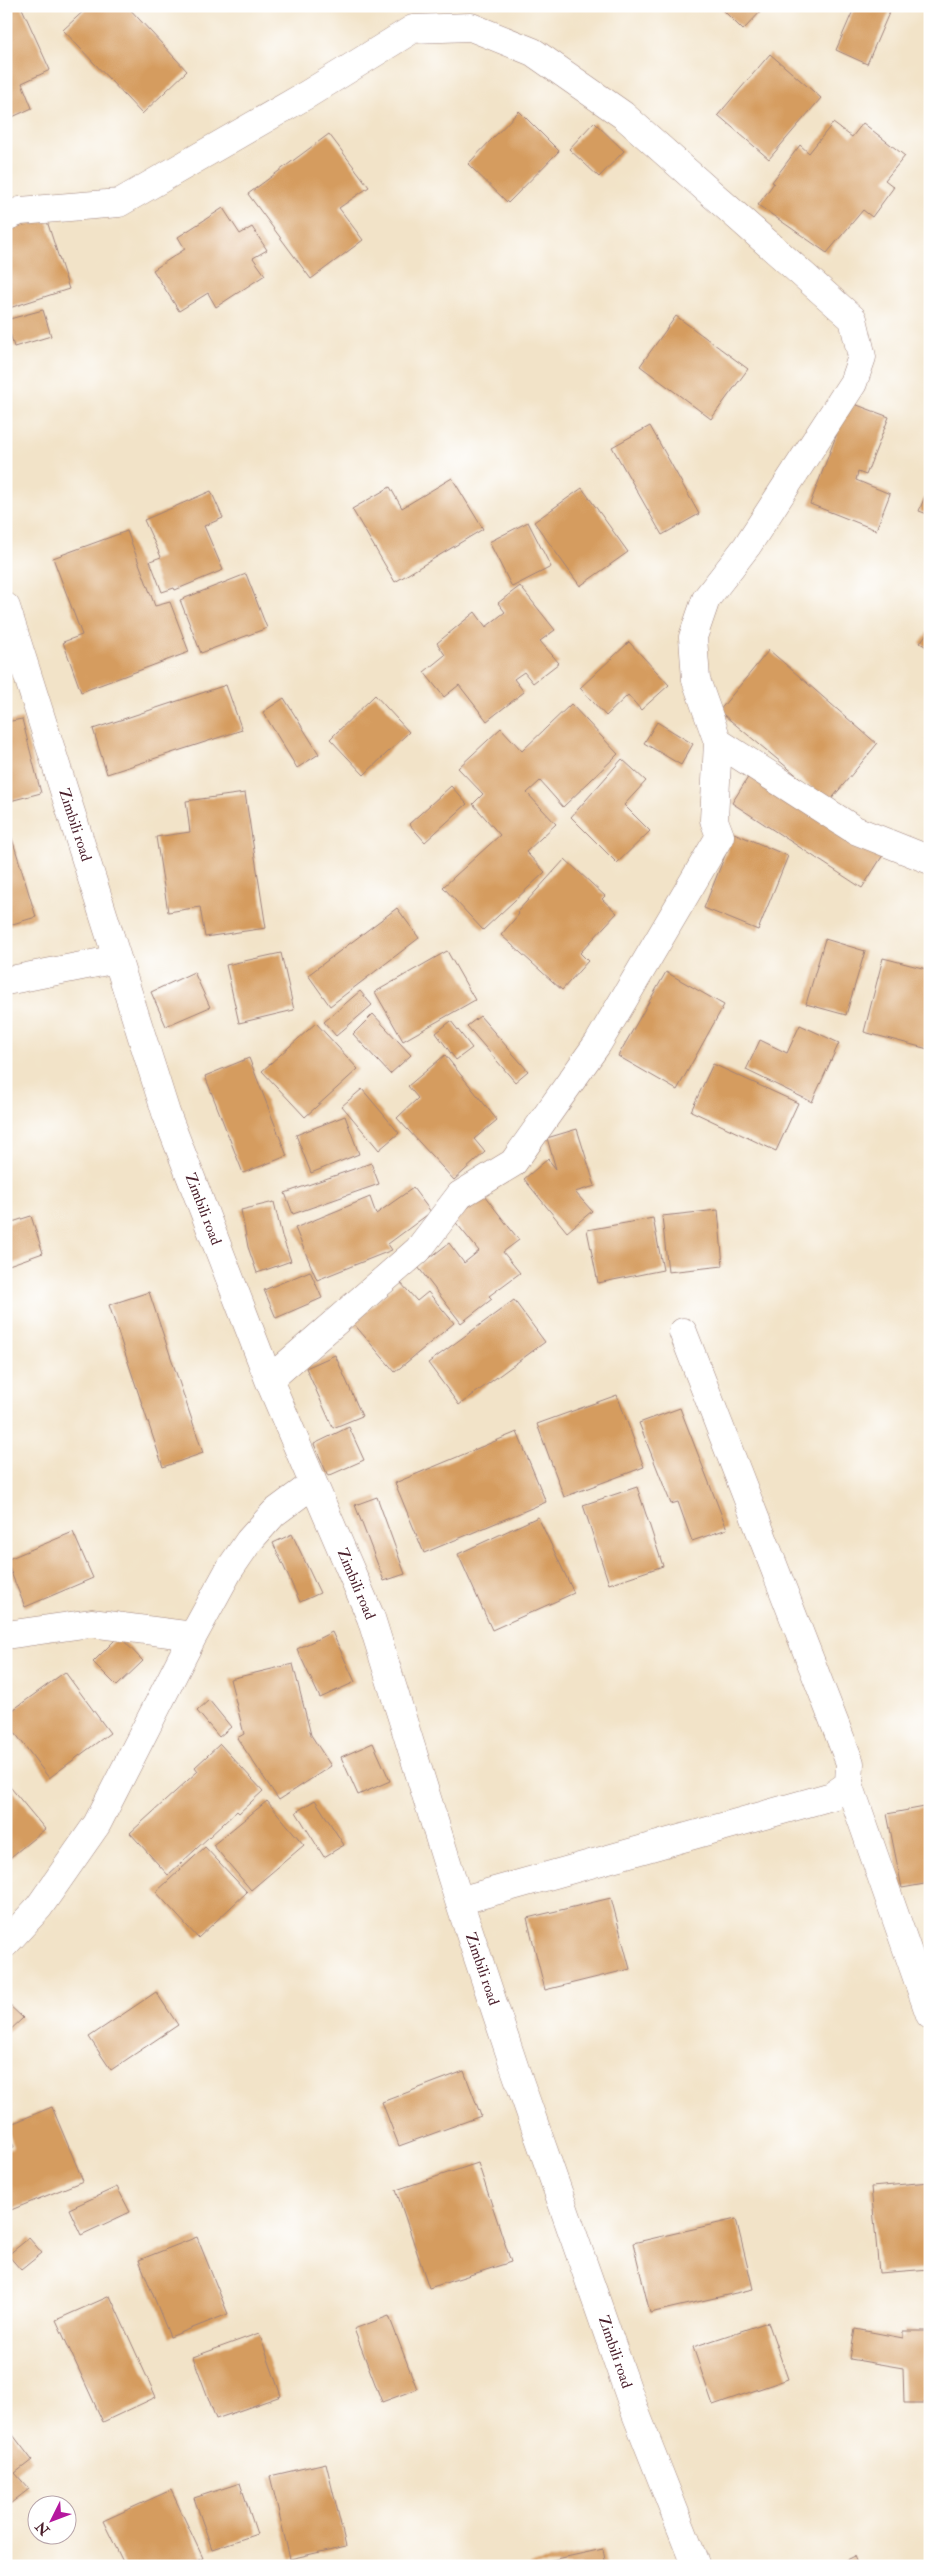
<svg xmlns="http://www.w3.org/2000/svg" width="936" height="2572" font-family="'IM FELL Double Pica',serif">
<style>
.building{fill:#d59c5f}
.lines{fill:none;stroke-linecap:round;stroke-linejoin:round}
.minor-casing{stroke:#9e817a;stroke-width:29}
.minor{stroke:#fff;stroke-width:28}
.labels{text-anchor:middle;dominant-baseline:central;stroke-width:5;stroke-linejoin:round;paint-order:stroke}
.street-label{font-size:15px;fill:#4a1f2b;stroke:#fff}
</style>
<rect width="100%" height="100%" fill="#fff"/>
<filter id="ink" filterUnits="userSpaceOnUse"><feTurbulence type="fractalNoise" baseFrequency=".02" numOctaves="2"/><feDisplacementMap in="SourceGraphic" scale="10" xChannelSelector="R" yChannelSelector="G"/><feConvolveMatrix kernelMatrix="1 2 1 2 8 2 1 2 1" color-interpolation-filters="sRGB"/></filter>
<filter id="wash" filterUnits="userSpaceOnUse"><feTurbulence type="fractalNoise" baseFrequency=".0096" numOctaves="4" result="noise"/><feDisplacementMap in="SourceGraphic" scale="20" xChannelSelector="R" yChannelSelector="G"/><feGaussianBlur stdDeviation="1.12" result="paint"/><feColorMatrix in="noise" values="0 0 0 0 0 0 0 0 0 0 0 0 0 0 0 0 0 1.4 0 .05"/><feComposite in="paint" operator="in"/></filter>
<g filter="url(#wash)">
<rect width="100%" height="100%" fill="#f2e3c8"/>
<g id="blocks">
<path class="building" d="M15 6H21L50 70 22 83 32 108 8 119 6 10Z
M89 6H127L187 71 142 114 63 30Z
M719 6H766L743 30Z
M855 6H892L867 64 836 50Z
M770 54 821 98 769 159 718 115Z
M519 111 559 151 508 203 468 164Z
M594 122 624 151 599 177 569 149Z
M833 123 852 137 863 123 905 156 885 180 894 187 872 217 863 210 827 253 758 205 774 183 772 182 800 145 809 153Z
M329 134 369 187 339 208 363 240 311 279 248 194Z
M223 208 240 234 252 227 267 250 253 258 265 275 216 307 208 293 179 311 153 270 185 249 178 237Z
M46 218 69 289 6 309V230Z
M43 310 51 336 14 347 6 320Z
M676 316 748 369 711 419 640 366Z
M849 402 889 417 866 475 858 472 856 480 890 494 876 530 810 504Z
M650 426 699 514 662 535 612 447Z
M452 478 483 529 395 582 352 509 390 487 402 508Z
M930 484V515L919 511Z
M582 488 628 552 580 586 534 522Z
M211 491 223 518 204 526 223 570 175 590 174 588 162 592 150 561 161 557 144 520Z
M528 522 551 567 512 587 489 542Z
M127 531 155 606 170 602 189 652 81 692 63 642 82 635 53 558Z
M246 574 267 628 201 653 180 600Z
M520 586 555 630 540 641 559 663 533 683 524 672 514 679 524 692 487 721 459 685 444 697 424 672 445 655 437 643 475 612 486 627 505 612 498 603Z
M930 629V649L920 643Z
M629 642 669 685 641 710 628 695 606 716 580 688Z
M769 650 877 744 829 802 719 711Z
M226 685 242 730 107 774 93 729Z
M375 695 409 732 364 775 330 739Z
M284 698 319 754 297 768 263 712Z
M571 704 618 754 563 807 540 781 527 793 556 824 526 852 545 872 483 930 443 887 500 835 473 804 483 794 458 768 501 728 522 751Z
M22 719 41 793 6 802V722Z
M657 722 693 744 681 765 644 743Z
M622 759 646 781 624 805 650 831 617 863 571 817Z
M752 771 883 855 862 888 732 803Z
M451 786 467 804 425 842 409 824Z
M245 793 266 928 205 937 200 907 168 912 156 837 190 832 186 801Z
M10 832 36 917 6 926V833Z
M734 833 788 856 758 930 704 908Z
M565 859 605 896 602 899 617 913 580 953 588 961 562 990 501 935 519 914 517 912Z
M397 908 419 938 330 1006 308 975Z
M825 939 865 951 846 1015 806 1004Z
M447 951 475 1000 403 1041 375 992Z
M281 953 294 1010 239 1023 226 965Z
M883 958 930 970 928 1049 864 1032Z
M194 972 210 1007 166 1026 151 992Z
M666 972 724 1005 677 1090 618 1056Z
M360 991 372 1005 336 1036 324 1022Z
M373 1014 411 1055 390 1074 353 1034Z
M480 1016 528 1071 515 1082 467 1026Z
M451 1021 472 1048 456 1060 436 1033Z
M316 1023 358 1069 305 1117 262 1071Z
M800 1025 839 1043 812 1102 746 1070 760 1040 787 1053Z
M445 1055 497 1120 474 1139 485 1152 454 1180 397 1118 418 1098 408 1086Z
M249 1058 287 1156 243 1173 205 1076Z
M713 1064 798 1103 776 1151 691 1111Z
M362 1089 399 1133 379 1150 342 1106Z
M345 1116 359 1154 311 1173 296 1135Z
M577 1129 595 1186 575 1192 592 1211 567 1232 524 1179 548 1159 556 1169 547 1138Z
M371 1163 379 1184 293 1214 285 1193Z
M413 1188 431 1212 388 1244 392 1250 317 1280 295 1228 370 1197 376 1214Z
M484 1195 519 1240 503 1252 520 1273 489 1296 492 1299 461 1323 418 1267 449 1243 464 1263 479 1251 453 1219Z
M274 1202 282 1236 291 1261 257 1273 248 1247 241 1210Z
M718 1210 723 1266 668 1272 662 1216Z
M31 1216 43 1253 6 1266V1224Z
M653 1218 663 1270 598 1283 587 1230Z
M310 1271 322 1298 276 1318 264 1290Z
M400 1282 417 1301 428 1292 454 1323 395 1372 353 1323Z
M149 1292 203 1453 163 1467 109 1305Z
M514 1300 545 1342 459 1405 428 1363Z
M335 1355 362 1416 333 1428 306 1368Z
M617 1395 644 1467 564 1497 537 1424Z
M680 1408 727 1529 692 1541 678 1502 671 1504 639 1423Z
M349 1427 364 1460 328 1476 314 1444Z
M517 1432 546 1502 424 1553 395 1483Z
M637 1487 663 1566 609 1584 583 1505Z
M377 1497 405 1574 384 1581 355 1505Z
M538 1517 574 1593 492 1630 458 1554Z
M73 1532 93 1578 25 1607 6 1560Z
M292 1534 320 1593 300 1602 273 1543Z
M332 1632 355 1682 320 1698 297 1649Z
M119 1636 143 1661 117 1686 93 1662Z
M293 1664 311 1735 331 1766 279 1800 237 1738 244 1734 230 1679Z
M65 1672 110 1733 49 1778 6 1721V1715Z
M209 1700 231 1727 219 1737 197 1711Z
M373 1743 390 1781 358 1795 341 1757Z
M220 1744 263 1791 239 1813 237 1811 168 1875 130 1833 198 1771 195 1767Z
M6 1782 45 1829 6 1861Z
M315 1800 344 1845 324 1857 296 1812Z
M267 1801 304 1845 251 1890 213 1845Z
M930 1806V1883L902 1888 887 1814Z
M205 1847 247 1892 198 1938 156 1892Z
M611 1898 630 1969 545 1990 527 1918Z
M156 1992 178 2025 111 2070 89 2037Z
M6 2002 23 2018 6 2034Z
M464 2071 481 2116 399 2146 382 2102Z
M52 2107 83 2181 6 2212V2150L14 2147 6 2126Z
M478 2163 511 2262 429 2288 396 2190Z
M930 2182V2269L879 2273 871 2187Z
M117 2187 130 2212 81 2235 69 2209Z
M736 2219 753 2289 650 2313 633 2243Z
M197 2237 228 2314 170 2337 139 2260Z
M29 2238 42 2253 21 2270 8 2255Z
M110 2296 156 2397 103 2422 56 2320Z
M389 2316 417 2389 382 2402 354 2329Z
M768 2322 788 2379 713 2405 693 2347Z
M855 2329 903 2338V2331H930V2403H904L903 2368 850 2359Z
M259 2333 281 2396 216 2419 193 2357Z
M10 2431 32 2460 15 2473 29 2489 6 2507V2434Z
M326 2463 346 2546 290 2559 270 2476Z
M240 2483 257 2534 212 2549 194 2498Z
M171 2490 203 2558 186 2566H125L103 2521Z
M603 2549 606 2566H529V2565Z
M854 2556 858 2566H834Z"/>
</g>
</g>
<g filter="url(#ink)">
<use href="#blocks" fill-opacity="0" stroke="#9e817a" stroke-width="1"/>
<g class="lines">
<defs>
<path id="minor" d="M6 217 20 211 119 203 308 94 413 29 471 27 533 52 623 115 853 319 862 357 853 383 747 546 706 599 693 637 696 680 718 742
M6 607 166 1113 269 1380 371 1618 459 1901 515 2069 636 2414 696 2566
M6 981 117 959
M269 1380 418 1250 460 1195 513 1163 598 1043 720 836 714 820 718 742 855 830 930 860
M6 1635 91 1623 193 1636
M849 1784 930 2015
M459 1901 832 1796 849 1784 850 1763 683 1332
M6 1943 39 1907 97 1824 193 1636 229 1570 249 1541 274 1513 313 1484"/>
</defs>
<use href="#minor" class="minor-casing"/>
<use href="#minor" class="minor"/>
</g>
</g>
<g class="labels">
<g class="street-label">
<text transform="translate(75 825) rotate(72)">Zimbili road</text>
<text transform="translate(203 1209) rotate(69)">Zimbili road</text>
<text transform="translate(356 1584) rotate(67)">Zimbili road</text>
<text transform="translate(482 1969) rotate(71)">Zimbili road</text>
<text transform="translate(615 2352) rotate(71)">Zimbili road</text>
</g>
</g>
<rect width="936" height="2572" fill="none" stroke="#fff" stroke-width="25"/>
<g transform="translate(52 2520) rotate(228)"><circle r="24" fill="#ffffff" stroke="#b7a5aa"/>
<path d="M0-4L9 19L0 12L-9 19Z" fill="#b5179e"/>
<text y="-8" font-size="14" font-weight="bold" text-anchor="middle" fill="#4a1f2b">N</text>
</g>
</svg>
